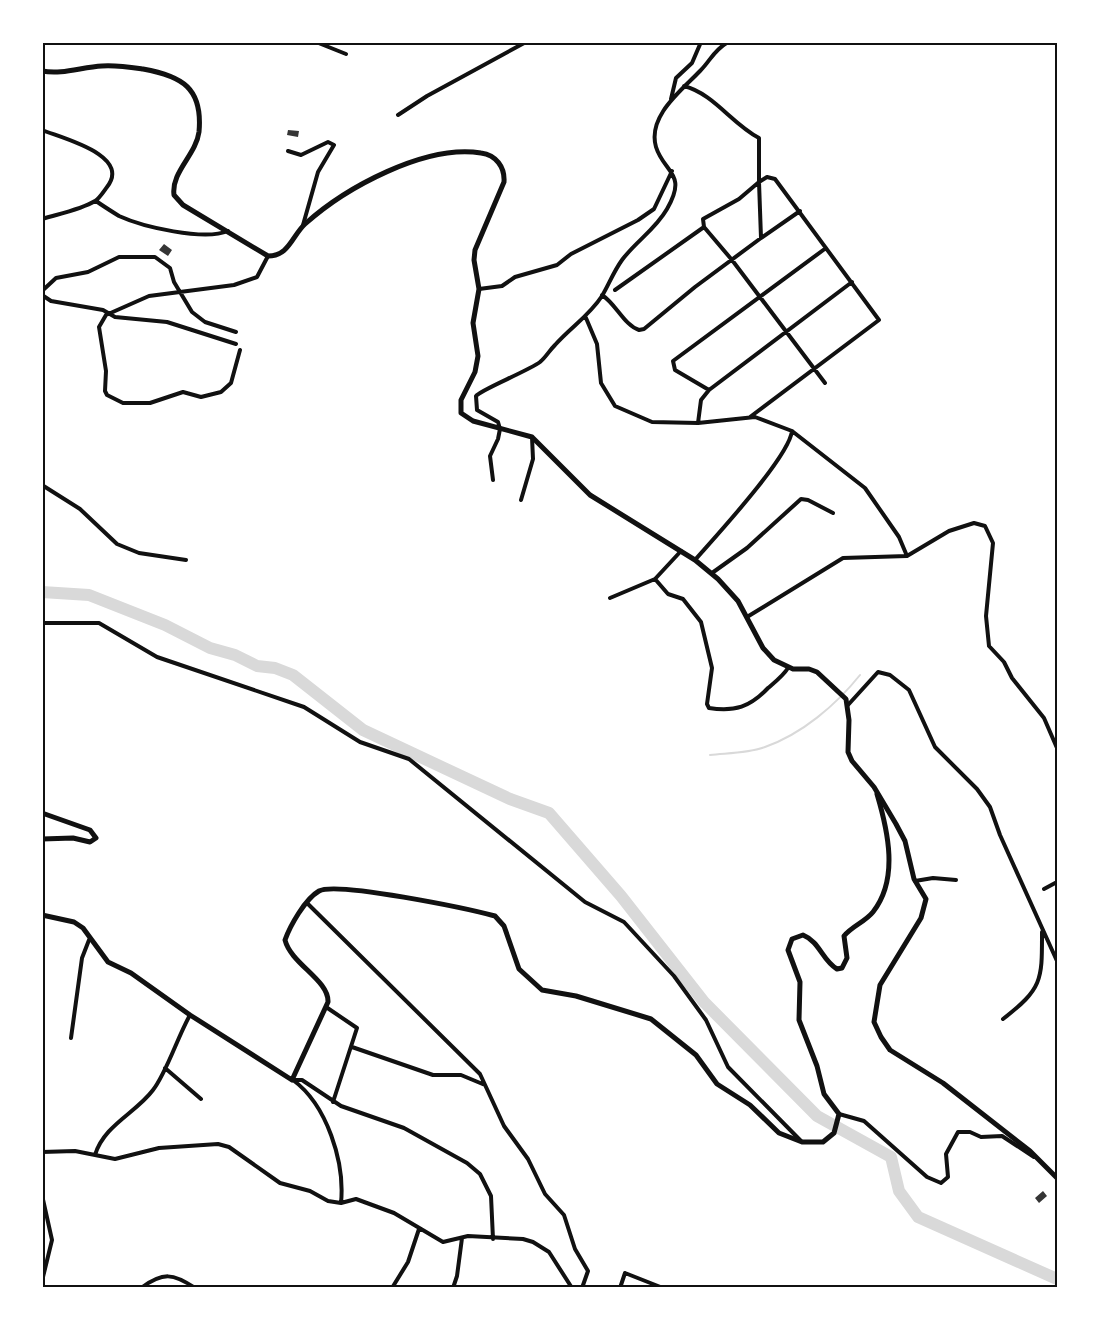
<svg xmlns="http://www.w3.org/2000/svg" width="1099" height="1330" font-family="Commissioner,sans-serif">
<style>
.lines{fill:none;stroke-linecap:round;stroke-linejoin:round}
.stream{stroke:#d9d9d9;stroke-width:2}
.river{stroke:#d9d9d9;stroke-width:12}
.building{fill:#353535}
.minor{stroke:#111;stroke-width:4}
.tertiary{stroke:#111;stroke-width:5}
.secondary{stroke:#111;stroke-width:5}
.neatline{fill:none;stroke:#111;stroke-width:2}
</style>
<rect width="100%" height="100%" fill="#fff"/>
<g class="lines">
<path class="stream" d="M710 755C728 753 749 753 765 747 802 734 836 705 860 675"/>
<path class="river" d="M42 592 89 595 165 625 210 648 235 655 257 666 275 668 293 675 363 730 510 799 549 813 621 896 704 1002 817 1116 891 1157 899 1191 918 1217 1057 1279"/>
</g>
<path class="building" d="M288 130 299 131 298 137 287 135Z
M164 244 172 250 168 256 159 250Z
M1043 1191 1047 1196 1039 1203 1035 1198Z"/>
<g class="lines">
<path class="minor" d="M316 42 346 54
M684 86C714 94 731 123 759 138V182L739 199 703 219 704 227
M671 99 676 78 692 63 701 42
M398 115 427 96 526 42
M42 130C61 138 132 155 107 187 104 191 99 199 95 201 80 210 58 214 42 219
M288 151 301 155 328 142 334 145 318 172 303 225
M96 201C103 206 111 211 119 216 143 227 204 241 228 231
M704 227 732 260 825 383
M761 238 800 211
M479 289 502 286 515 277 557 265 571 254 638 220 654 209 672 171
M615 290 704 227
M42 291 56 278 88 272 119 257H155L170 268 174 282 192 312 205 322 236 332
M42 295 51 301 103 310 115 317 167 322 236 344
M602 295C616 304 624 325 639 330L644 329 695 287 761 238 759 182 767 177 775 179 879 320 750 417
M586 318 597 344 601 383 615 406 652 422 698 423 755 417 792 431 865 488 899 537 907 556
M240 350 231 383 221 392 201 397 183 392 150 403H123L107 395 105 391 106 371 99 327 106 315 149 296 234 285 257 277 268 256
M709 390 675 370 673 361 826 248
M698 423 701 400 709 390 852 282
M493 480 490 456 498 439 500 429 498 422 477 410 476 396C480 390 528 371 540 362 546 357 549 351 555 345 571 327 589 316 602 296 609 284 614 271 622 260 636 241 655 230 667 209 688 173 664 173 656 147 647 116 682 90 700 71 711 60 713 51 728 42
M42 485 80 509 117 544 139 553 186 560
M521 500 533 459 532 437
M695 560C716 536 789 457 792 431
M712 573 747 548 801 499 808 500 833 513
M655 579 668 594 683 599 701 622 712 668 707 704 709 708C735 712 750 707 768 688 775 682 783 676 788 668
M610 598 655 579 681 551
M747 617 843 558 907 556 949 531 974 523 985 526 993 543 986 616 989 646 1004 662 1012 678 1044 718 1057 748
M42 623H99L157 657 304 707 360 742 409 759 585 902 624 922 674 976 706 1020 728 1067 801 1141
M848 705 878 672 890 675 909 690 935 747 977 789 990 807 1000 835 1057 961
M915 881 933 878 956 880
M1044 889 1057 882
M307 903 480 1074 504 1126 528 1159 545 1194 564 1215 575 1249 588 1271 582 1288
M326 1007 357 1028 333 1102
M1003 1019C1043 988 1042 980 1042 932
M71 1038 82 958 89 940
M352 1047 433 1075H461L485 1085
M165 1068 201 1099
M292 1080H302L341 1106 404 1128 467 1163 480 1174 491 1196 493 1239
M293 1080C327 1105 345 1162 341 1203
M839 1114 864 1121 927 1177 941 1183 948 1177 946 1154 958 1132H970L981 1137 1002 1136 1034 1157
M42 1152 75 1151 115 1159 159 1148 218 1144 229 1147 280 1183 310 1191 328 1201 341 1203 356 1199 394 1213 443 1242 468 1236 523 1239 533 1242 549 1252 572 1288
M95 1155C104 1125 136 1113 153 1090 166 1074 178 1036 190 1015
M42 1195 52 1240 43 1277
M141 1288C163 1272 173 1273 195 1288
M392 1288 408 1262 419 1229
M453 1288 457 1276 462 1238
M620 1288 625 1273 663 1288"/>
<path class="tertiary" d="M42 813 90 830 96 838 90 842 73 838 42 839
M42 915 74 922 83 928 108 962 131 973 190 1015 292 1080 328 1002C329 980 291 964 285 940 290 926 305 899 319 891 336 881 469 909 495 916L504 926 519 969 542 990 576 996 651 1019 696 1055 717 1084 750 1105 779 1133 802 1142H823L834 1133 839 1114 824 1094 817 1066 799 1020 800 982 788 950 792 939 803 935C820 942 822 960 837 969L842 968 847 958 844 936C852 926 865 922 873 912 899 879 888 831 877 794"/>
<path class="secondary" d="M42 71C62 75 82 67 102 66 116 65 129 67 143 69 182 76 203 88 199 132 196 155 171 172 174 195L183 205 268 256C289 256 292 236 305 224 345 188 425 144 481 153 496 155 505 167 504 182L475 250 474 260 479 289 473 323 478 356 475 372 461 400V413L473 421 532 437 590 495 695 560 718 579 738 601 763 648 774 660 793 669H809L817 672 846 699 849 720 848 752 852 761 874 787 896 824 905 841 914 879 926 899 921 918 880 985 874 1022 881 1037 890 1050 943 1083 1030 1151 1057 1178"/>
</g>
<rect width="1099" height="1330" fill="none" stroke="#ffffff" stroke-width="87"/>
<rect x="44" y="44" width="1012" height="1242" class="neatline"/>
</svg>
